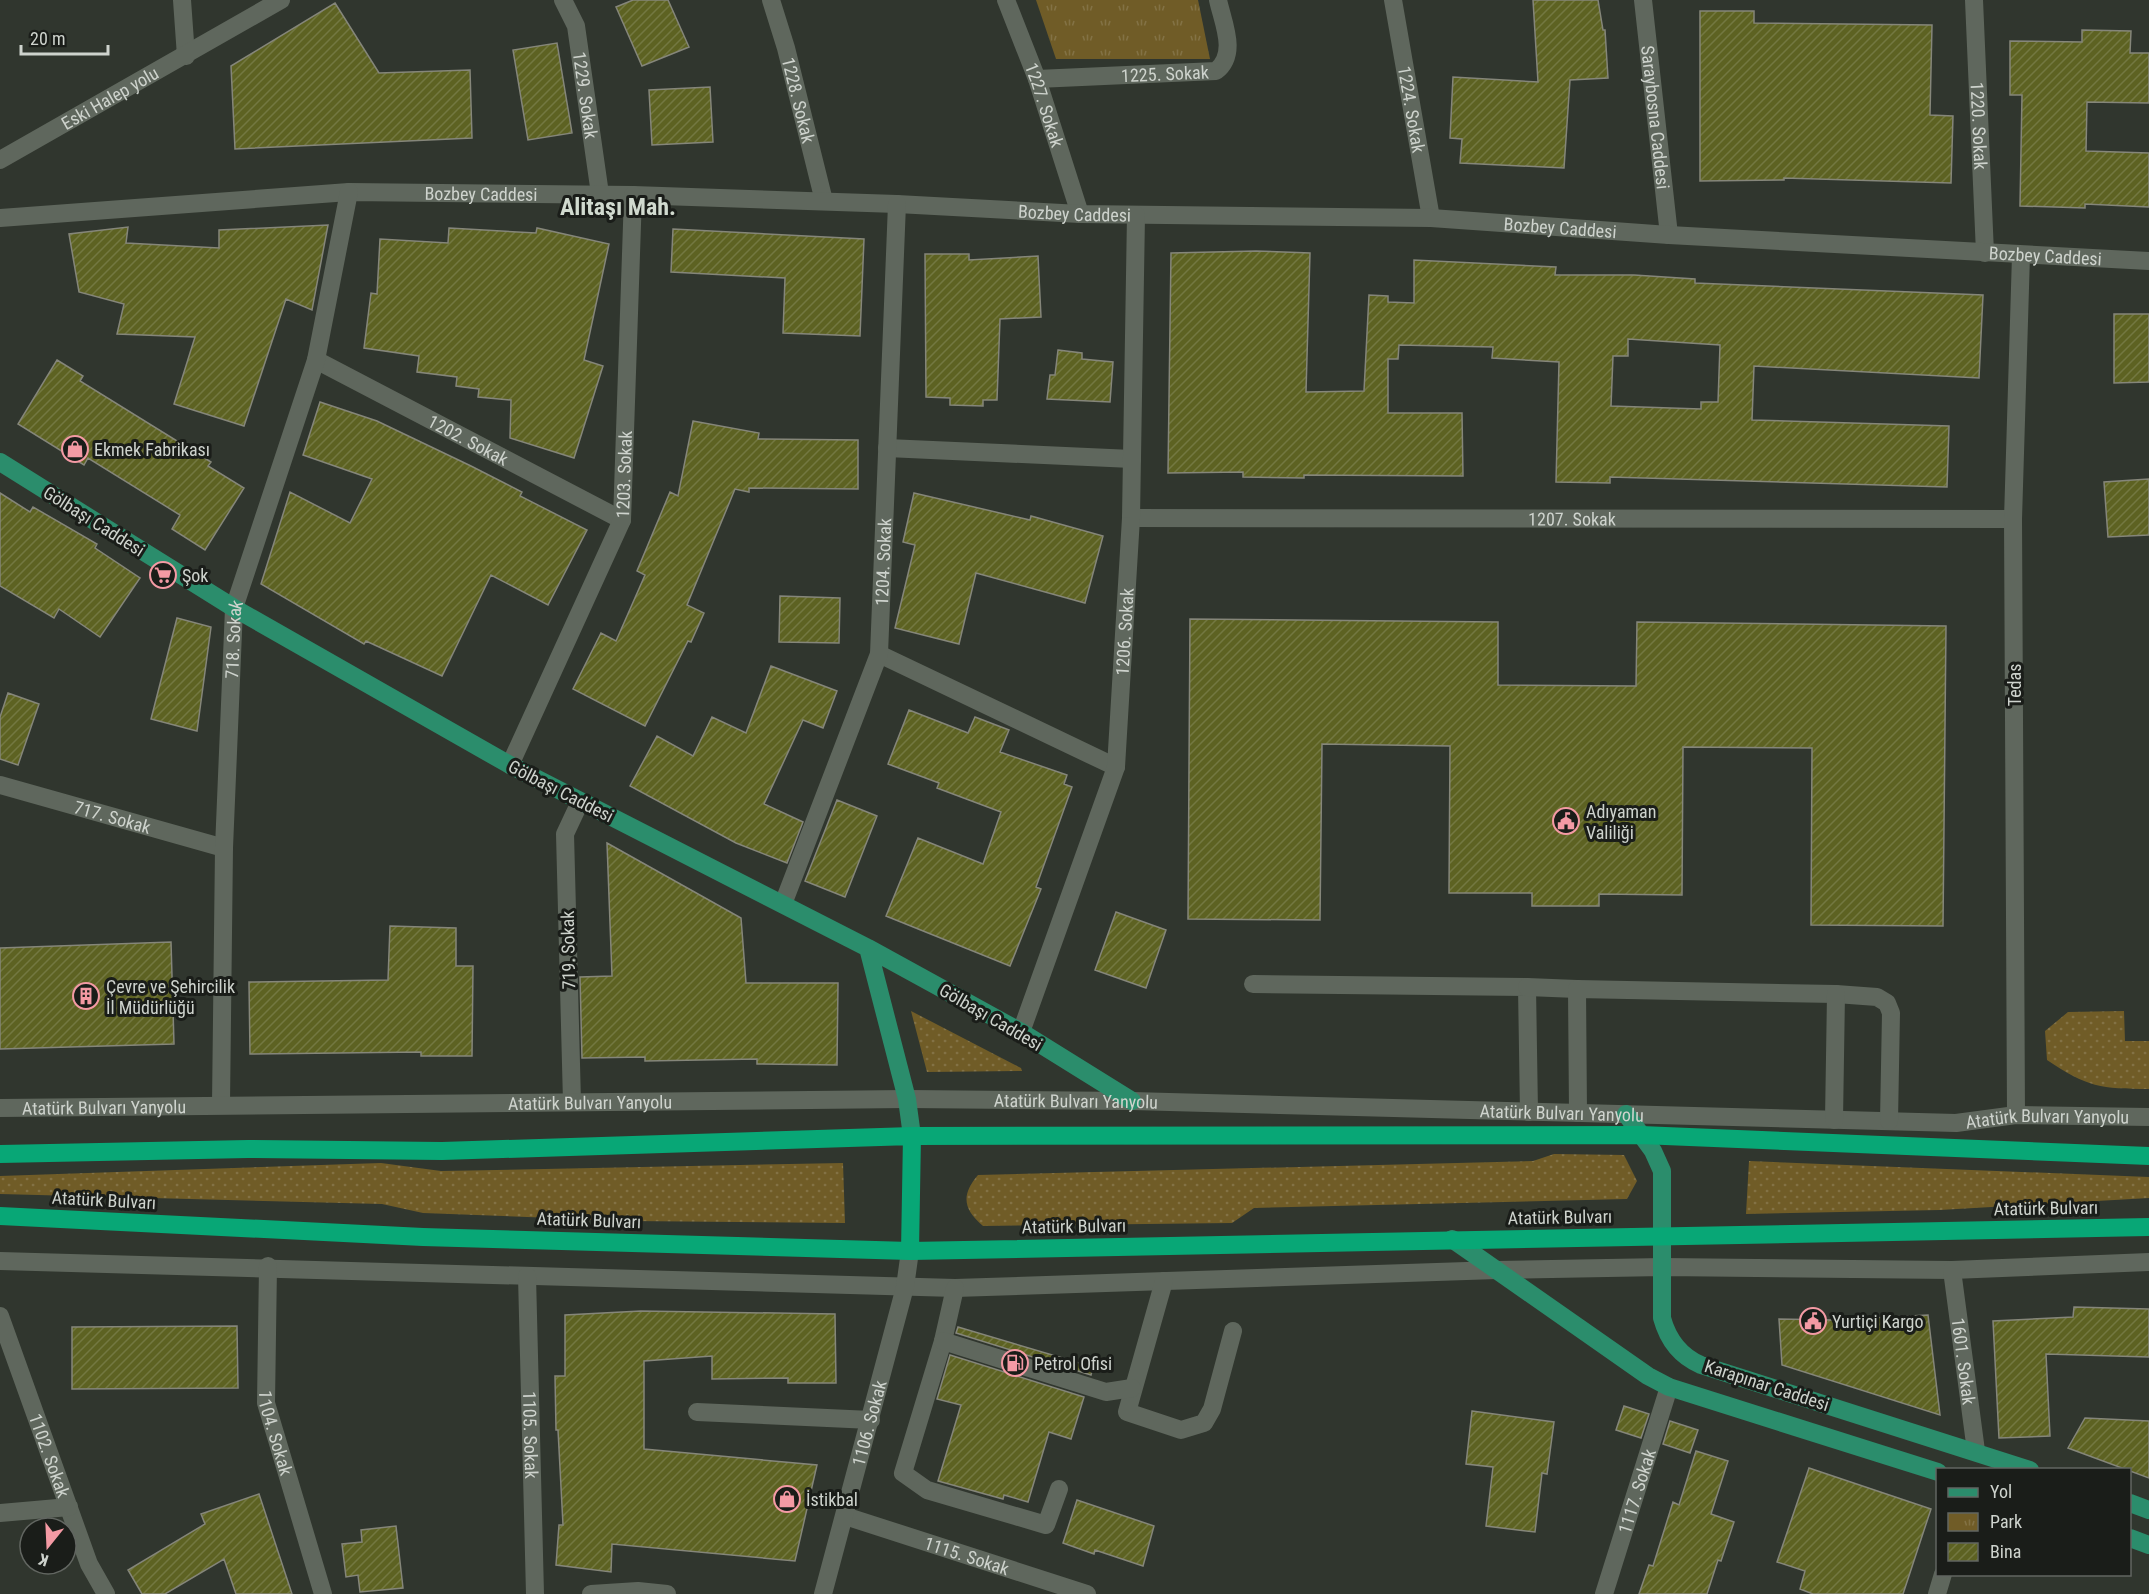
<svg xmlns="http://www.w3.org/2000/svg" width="2149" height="1594" font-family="'Roboto Condensed',sans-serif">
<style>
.grass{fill:url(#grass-dots)}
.park{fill:url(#park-tufts)}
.building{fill:url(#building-hatch);stroke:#85867a;stroke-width:1.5;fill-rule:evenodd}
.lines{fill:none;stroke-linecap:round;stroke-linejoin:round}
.minor{stroke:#5f675d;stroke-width:18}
.major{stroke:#2b8d6c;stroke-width:18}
.highway{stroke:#08a776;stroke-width:18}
.labels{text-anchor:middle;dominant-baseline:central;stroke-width:6;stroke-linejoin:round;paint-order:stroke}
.street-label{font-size:18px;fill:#ced3cd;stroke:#1a1d19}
.poi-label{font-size:18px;fill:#ced3cd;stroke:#1a1d19;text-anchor:start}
.district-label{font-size:24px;font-weight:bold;fill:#d1dacf;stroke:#1a1d19}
</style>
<defs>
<pattern id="grass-dots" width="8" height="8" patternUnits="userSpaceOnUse" patternTransform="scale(1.5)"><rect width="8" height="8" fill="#705c27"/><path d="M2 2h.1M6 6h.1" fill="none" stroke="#837245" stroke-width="1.8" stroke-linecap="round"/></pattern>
<pattern id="park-tufts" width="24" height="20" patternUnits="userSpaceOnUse" patternTransform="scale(1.5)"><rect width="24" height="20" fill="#705c27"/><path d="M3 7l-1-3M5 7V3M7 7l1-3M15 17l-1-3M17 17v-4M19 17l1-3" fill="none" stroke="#837245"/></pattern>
<pattern id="building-hatch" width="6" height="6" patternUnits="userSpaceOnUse" patternTransform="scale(1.5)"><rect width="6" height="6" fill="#5d6222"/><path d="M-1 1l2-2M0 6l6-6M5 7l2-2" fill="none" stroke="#737841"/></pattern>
</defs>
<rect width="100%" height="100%" fill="#30362e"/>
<path class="grass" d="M911 1011 1021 1068 1022 1071 927 1072Z
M2124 1011 2125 1041H2149V1089C2101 1089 2087 1087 2047 1060L2045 1031 2068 1012Z
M1554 1154 1624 1155 1637 1181 1627 1199 1254 1208 1232 1223 983 1226C963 1209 961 1195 978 1175L1533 1161Z
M1749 1161 2149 1177V1198L1940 1210 1746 1214Z
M381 1163 441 1171 843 1163 845 1223 630 1221 423 1213 382 1204 0 1194V1176Z"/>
<path class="park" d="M1036 0H1198L1210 59H1056Z"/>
<path class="building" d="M633 0H668L689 47 642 66 616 7Z
M1533 0H1598L1603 30H1605L1608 78 1570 80 1564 168 1460 163 1462 139 1450 138 1453 77 1538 82Z
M335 3 379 73 470 70 472 138 235 149 231 66Z
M1700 11H1754V23L1932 25 1930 115 1953 116 1951 183 1784 178V180L1700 181Z
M2082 30 2131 31 2130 53H2149V103L2087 102 2086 151 2149 153V207L2085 204V208L2020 206 2022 95H2010V41L2082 42Z
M557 43 572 133 528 140 513 50Z
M710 87 713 142 652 145 649 90Z
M328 225 312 310 286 299 244 426 174 404 195 337 117 334 124 304 79 292 69 234 128 227 126 243 219 248V230Z
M449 228 536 233 537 228 609 244 584 360 603 366 574 458 510 438 511 400 478 397 479 389 456 386 457 377 417 372 419 356 364 348 371 293 377 294 380 239 448 243Z
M673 229 864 239 860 336 783 333 785 278 671 272Z
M1256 251 1310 253 1306 392 1364 391 1369 295 1388 296V302L1414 303V260L1556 267 1555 275H1634L1695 279V283L1983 295 1979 378 1754 366 1752 420 1949 426 1947 487 1610 477V483L1556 482 1559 362 1492 358 1493 347 1399 345 1398 359H1388V413H1462L1463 476 1304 475V478L1243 477V472L1168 473 1171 253ZM1628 339 1720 345 1718 402H1701V409L1611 406 1613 356H1628Z
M925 254H969V260L1038 256 1041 317 1000 319 997 400H983V406L950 405V398L926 397Z
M2114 314H2149V382L2114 383Z
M1058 350 1082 353V359L1113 362 1110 402 1047 399 1050 375H1055Z
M57 360 83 376 80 381 211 462 208 466 244 488 205 550 172 529 180 515 88 458 84 465 18 424Z
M320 402 377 421 471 466 522 492 520 496 587 530 548 605 491 575 442 676 366 641 364 644 261 584 290 492 350 523 372 479 303 455Z
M693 421 759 433 758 439 858 440V489L749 488V492L735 489 687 605 704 613 691 642 688 641 645 726 573 689 601 633 616 641 645 575 637 571 670 492 678 496Z
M2149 479V535L2108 537 2104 482Z
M0 493 30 512 33 507 97 544 95 548 140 578 100 637 59 609 54 618 0 586Z
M914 493 1030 520 1031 516 1103 536 1085 603 976 573 959 644 895 628 915 545 903 542Z
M780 596 840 598 839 643 779 642Z
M177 618 211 627 197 731 151 719Z
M1190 619 1498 622V685L1636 686 1637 622 1946 626 1943 926 1811 925 1812 748 1683 747 1682 895 1599 894V906H1532V893H1449L1450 746 1322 744 1320 920 1188 919Z
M771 666 837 691 823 728 803 720 764 804 803 822 787 863 736 843 630 786 657 736 693 756 712 717 746 733Z
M8 693 39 704 18 765 0 759V717Z
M909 710 968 733 975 717 1009 730 1000 752 1067 775 1064 784 1072 787 1036 887 1041 889 1010 966 886 916 918 838 983 864 1001 812 937 788 939 783 888 764Z
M837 800 877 816 845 897 805 881Z
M607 843 741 918 746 983H838L837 1065 757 1064V1059L645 1061V1057L582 1058 580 977 612 976Z
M1116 912 1166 930 1146 988 1095 970Z
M390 926 456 928V966H473L472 1056H421V1052L250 1054 249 982 388 980Z
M171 942 174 1044 0 1049V948Z
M2074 1307 2149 1309V1357L2046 1354 2050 1436 1999 1438 1993 1321 2073 1317Z
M641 1311 835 1314 836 1383H788V1378L712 1379V1356L644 1361V1449L817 1465 795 1561 612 1544 611 1572 556 1565 559 1525H563L558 1430H556L555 1376H565V1315Z
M1928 1315 1940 1415 1782 1365 1779 1319 1832 1320Z
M237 1326 238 1388 72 1389V1327Z
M958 1327 1093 1367 1091 1375 956 1333Z
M950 1355 1084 1397 1071 1439 1049 1432 1028 1502 1004 1495 1003 1499 938 1481 961 1405 937 1399Z
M1624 1406 1649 1414 1641 1438 1616 1430Z
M1472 1411 1554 1422 1547 1474 1542 1473 1535 1532 1486 1526 1493 1467 1466 1464Z
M2085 1418 2149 1421V1478L2068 1448Z
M1670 1421 1698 1430 1690 1453 1663 1444Z
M1696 1451 1728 1461 1711 1514 1734 1522 1721 1561 1718 1560 1707 1594H1639L1649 1565 1653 1566 1673 1502 1679 1505Z
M1809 1468 1931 1509 1903 1594H1813L1800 1589 1805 1571 1777 1562Z
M259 1494 292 1594H236L224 1559 165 1594H142L128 1570 205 1524 201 1514Z
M1077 1500 1154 1526 1143 1566 1095 1550 1094 1554 1063 1543Z
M396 1526 403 1588 360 1592 358 1575 346 1577 342 1544 362 1542 361 1530Z"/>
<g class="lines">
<g class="minor">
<path d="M182 0 186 56"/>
<path id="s1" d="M563 0 576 26 600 194"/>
<path id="s2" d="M771 0 786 48 824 201"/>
<path id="s3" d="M1006 0 1037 79 1080 214"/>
<path id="s4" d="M1393 0 1431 218"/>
<path id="s5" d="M1643 0 1669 235"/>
<path id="s6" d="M1974 0 1985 253"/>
<path id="s7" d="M1037 79 1216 71C1238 54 1223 23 1218 0"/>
<path id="s8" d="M0 160 281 0"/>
<path id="s9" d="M0 218 349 192 633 195 897 204 1080 214 1431 218 1669 235 2149 261"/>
<path id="s10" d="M316 360 622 520"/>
<path d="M887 448 1132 459"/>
<path id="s11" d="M1131 518 2013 519"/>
<path d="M879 654 1116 767"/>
<path id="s12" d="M510 765 622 520 633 195"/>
<path id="s13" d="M0 785 224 848"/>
<path id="s14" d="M783 904 879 654 897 204"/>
<path d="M1253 984 1527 987 1529 1112"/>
<path d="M1527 987 1577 989"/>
<path id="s15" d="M1021 1032 1116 767 1131 518 1136 215"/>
<path d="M572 1102 565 834 580 802"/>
<path id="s16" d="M221 1104 224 848 234 608 316 360 349 192"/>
<path id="s17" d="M0 1108 907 1099 1132 1101 1956 1123 2016 1115 2149 1117"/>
<path d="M1578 1113 1577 989 1836 994 1877 997 1887 1003 1891 1013 1889 1121"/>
<path d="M2016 1115 2013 519 2021 255"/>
<path d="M1834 1120 1836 994"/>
<path d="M0 1261 955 1288 1497 1270 1663 1267 1952 1270 2149 1262"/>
<path id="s18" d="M268 1266 266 1403 323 1594"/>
<path id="s19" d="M1952 1270 1976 1451"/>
<path id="s20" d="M527 1276 535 1594"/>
<path d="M1164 1281 1127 1412 1181 1430 1204 1423 1212 1409 1233 1331"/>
<path d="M955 1288 943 1341 903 1473 927 1490 1046 1525 1059 1489"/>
<path id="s21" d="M0 1316 89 1564 106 1594"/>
<path d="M943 1341 1106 1392 1132 1388"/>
<path d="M697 1412 871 1420"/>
<path d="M0 1513 69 1507"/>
<path id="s22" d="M845 1516 1087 1594"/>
<path d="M591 1594 638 1591 667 1594"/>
<path id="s23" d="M823 1594 905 1287 910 1251"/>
<path id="s24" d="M1604 1594 1669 1387"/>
<path d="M1937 1594 1943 1574"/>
</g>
<path class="major" d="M0 462 234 608 510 765 868 948 1021 1032 1132 1101
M868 948 907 1099 912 1136
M1626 1114 1653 1151 1662 1171V1318C1668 1340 1680 1356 1701 1365L2030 1470
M1452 1239 1648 1376 1669 1387 1938 1472
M2130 1503 2149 1510
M2130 1538 2149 1545"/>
<path class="highway" d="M0 1154 248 1149 442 1151 912 1136 1641 1135 2149 1156
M0 1216 423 1237 910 1251 2149 1227
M910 1251 912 1136"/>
</g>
<defs>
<symbol id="shop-ring" viewBox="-11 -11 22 22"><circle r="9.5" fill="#1a1d19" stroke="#f49aa4" stroke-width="1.5"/><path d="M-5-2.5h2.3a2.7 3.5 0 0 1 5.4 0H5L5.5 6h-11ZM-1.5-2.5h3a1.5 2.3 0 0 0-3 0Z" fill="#f49aa4"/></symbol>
<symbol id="supermarket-ring" viewBox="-11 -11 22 22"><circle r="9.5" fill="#1a1d19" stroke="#f49aa4" stroke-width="1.5"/><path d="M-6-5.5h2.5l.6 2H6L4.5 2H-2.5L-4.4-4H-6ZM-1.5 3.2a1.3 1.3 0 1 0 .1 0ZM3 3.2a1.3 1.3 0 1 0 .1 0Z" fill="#f49aa4"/></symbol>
<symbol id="civic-ring" viewBox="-11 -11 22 22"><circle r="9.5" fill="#1a1d19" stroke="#f49aa4" stroke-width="1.5"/><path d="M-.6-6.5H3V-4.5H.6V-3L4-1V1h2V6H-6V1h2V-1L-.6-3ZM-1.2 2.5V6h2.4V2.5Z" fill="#f49aa4"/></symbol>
<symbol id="building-ring" viewBox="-11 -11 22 22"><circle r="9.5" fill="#1a1d19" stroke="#f49aa4" stroke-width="1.5"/><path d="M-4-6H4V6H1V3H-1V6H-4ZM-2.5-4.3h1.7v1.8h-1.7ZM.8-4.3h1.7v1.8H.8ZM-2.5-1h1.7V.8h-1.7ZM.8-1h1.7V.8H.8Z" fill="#f49aa4"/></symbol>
<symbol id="fuel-ring" viewBox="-11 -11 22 22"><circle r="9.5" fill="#1a1d19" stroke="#f49aa4" stroke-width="1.5"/><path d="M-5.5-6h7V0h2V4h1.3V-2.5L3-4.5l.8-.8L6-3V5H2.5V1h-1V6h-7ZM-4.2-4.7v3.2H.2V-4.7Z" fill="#f49aa4"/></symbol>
</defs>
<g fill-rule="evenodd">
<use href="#shop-ring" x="60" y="434" width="30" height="30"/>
<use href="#supermarket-ring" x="148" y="560" width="30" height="30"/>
<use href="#civic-ring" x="1551" y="806" width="30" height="30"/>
<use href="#building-ring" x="71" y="981" width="30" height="30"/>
<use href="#civic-ring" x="1798" y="1306" width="30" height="30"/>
<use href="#fuel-ring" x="1000" y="1348" width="30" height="30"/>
<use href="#shop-ring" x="772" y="1484" width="30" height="30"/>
</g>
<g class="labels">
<g class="street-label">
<text stroke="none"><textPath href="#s7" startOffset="128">1225. Sokak</textPath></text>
<text stroke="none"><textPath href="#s1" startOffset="99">1229. Sokak</textPath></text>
<text stroke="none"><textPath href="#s8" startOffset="126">Eski Halep yolu</textPath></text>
<text stroke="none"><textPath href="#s2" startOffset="104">1228. Sokak</textPath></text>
<text stroke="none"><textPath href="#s3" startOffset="112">1227. Sokak</textPath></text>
<text stroke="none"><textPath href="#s4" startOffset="111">1224. Sokak</textPath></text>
<text stroke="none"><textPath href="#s5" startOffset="118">Saraybosna Caddesi</textPath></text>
<text stroke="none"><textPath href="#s6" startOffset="126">1220. Sokak</textPath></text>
<text stroke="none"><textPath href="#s9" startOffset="482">Bozbey Caddesi</textPath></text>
<text stroke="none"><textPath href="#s9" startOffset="1076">Bozbey Caddesi</textPath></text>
<text stroke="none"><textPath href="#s9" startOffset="1562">Bozbey Caddesi</textPath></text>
<text stroke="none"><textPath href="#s9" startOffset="2048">Bozbey Caddesi</textPath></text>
<text stroke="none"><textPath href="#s10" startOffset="172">1202. Sokak</textPath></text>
<text stroke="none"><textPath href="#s12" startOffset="315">1203. Sokak</textPath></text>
<text stroke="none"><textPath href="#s11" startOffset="441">1207. Sokak</textPath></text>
<text transform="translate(94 521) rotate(32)">Gölbaşı Caddesi</text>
<text stroke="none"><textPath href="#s14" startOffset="360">1204. Sokak</textPath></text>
<text stroke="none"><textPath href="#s15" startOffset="417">1206. Sokak</textPath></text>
<text stroke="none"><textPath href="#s16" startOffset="465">718. Sokak</textPath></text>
<text transform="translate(2014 685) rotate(-90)">Tedas</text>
<text transform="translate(561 791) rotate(27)">Gölbaşı Caddesi</text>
<text stroke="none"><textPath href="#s13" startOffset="117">717. Sokak</textPath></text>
<text transform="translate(568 950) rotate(-91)">719. Sokak</text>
<text transform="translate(991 1017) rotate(30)">Gölbaşı Caddesi</text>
<text stroke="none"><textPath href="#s17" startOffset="1076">Atatürk Bulvarı Yanyolu</textPath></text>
<text stroke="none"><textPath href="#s17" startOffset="590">Atatürk Bulvarı Yanyolu</textPath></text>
<text stroke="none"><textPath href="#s17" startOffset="104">Atatürk Bulvarı Yanyolu</textPath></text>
<text stroke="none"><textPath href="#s17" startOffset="1562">Atatürk Bulvarı Yanyolu</textPath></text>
<text stroke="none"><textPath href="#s17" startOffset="2048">Atatürk Bulvarı Yanyolu</textPath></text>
<text transform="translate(104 1200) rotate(3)">Atatürk Bulvarı</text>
<text transform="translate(2046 1208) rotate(-1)">Atatürk Bulvarı</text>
<text transform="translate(1560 1217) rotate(-1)">Atatürk Bulvarı</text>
<text transform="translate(589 1220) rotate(2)">Atatürk Bulvarı</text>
<text transform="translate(1074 1226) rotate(-1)">Atatürk Bulvarı</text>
<text stroke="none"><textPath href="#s19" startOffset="92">1601. Sokak</textPath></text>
<text transform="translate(1767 1385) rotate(18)">Karapınar Caddesi</text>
<text stroke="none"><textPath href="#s23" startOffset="177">1106. Sokak</textPath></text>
<text stroke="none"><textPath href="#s18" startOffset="168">1104. Sokak</textPath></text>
<text stroke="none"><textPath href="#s20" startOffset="159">1105. Sokak</textPath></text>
<text stroke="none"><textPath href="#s21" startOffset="148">1102. Sokak</textPath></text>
<text stroke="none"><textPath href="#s24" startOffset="108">1117. Sokak</textPath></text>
<text stroke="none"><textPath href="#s22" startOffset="128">1115. Sokak</textPath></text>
</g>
<g class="poi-label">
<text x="94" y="449">Ekmek Fabrikası</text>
<text x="182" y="575">Şok</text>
<text x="1586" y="811">Adıyaman<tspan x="1586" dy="21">Valiliği</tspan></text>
<text x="106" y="986">Çevre ve Şehircilik<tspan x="106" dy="21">İl Müdürlüğü</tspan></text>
<text x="1832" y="1321">Yurtiçi Kargo</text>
<text x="1034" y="1363">Petrol Ofisi</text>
<text x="806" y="1499">İstikbal</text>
</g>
<g class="district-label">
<text x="618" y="207">Alitaşı Mah.</text>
</g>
</g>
<rect x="1936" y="1468" width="195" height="108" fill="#1a1d19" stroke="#626661" stroke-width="1.5"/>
<rect x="1948" y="1488" width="30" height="9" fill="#2b8d6c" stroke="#626661" stroke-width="1.5"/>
<text x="1990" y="1498" font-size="18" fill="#ced3cd">Yol</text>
<rect x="1948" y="1513" width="30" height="18" fill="url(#park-tufts)" stroke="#626661" stroke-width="1.5"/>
<text x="1990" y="1528" font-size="18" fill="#ced3cd">Park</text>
<rect x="1948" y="1543" width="30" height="18" fill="url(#building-hatch)" stroke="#626661" stroke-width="1.5"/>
<text x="1990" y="1558" font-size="18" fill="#ced3cd">Bina</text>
<g transform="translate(48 1546) rotate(198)"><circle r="28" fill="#1a1d19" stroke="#626661" stroke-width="1.5"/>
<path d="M0-4.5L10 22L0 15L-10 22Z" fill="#f49aa4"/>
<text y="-9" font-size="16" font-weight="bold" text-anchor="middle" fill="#ced3cd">K</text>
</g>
<path d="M21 45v9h87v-9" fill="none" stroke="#ced3cd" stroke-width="3"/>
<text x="30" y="45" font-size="18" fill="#ced3cd" stroke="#1a1d19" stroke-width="4.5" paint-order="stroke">20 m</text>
</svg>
